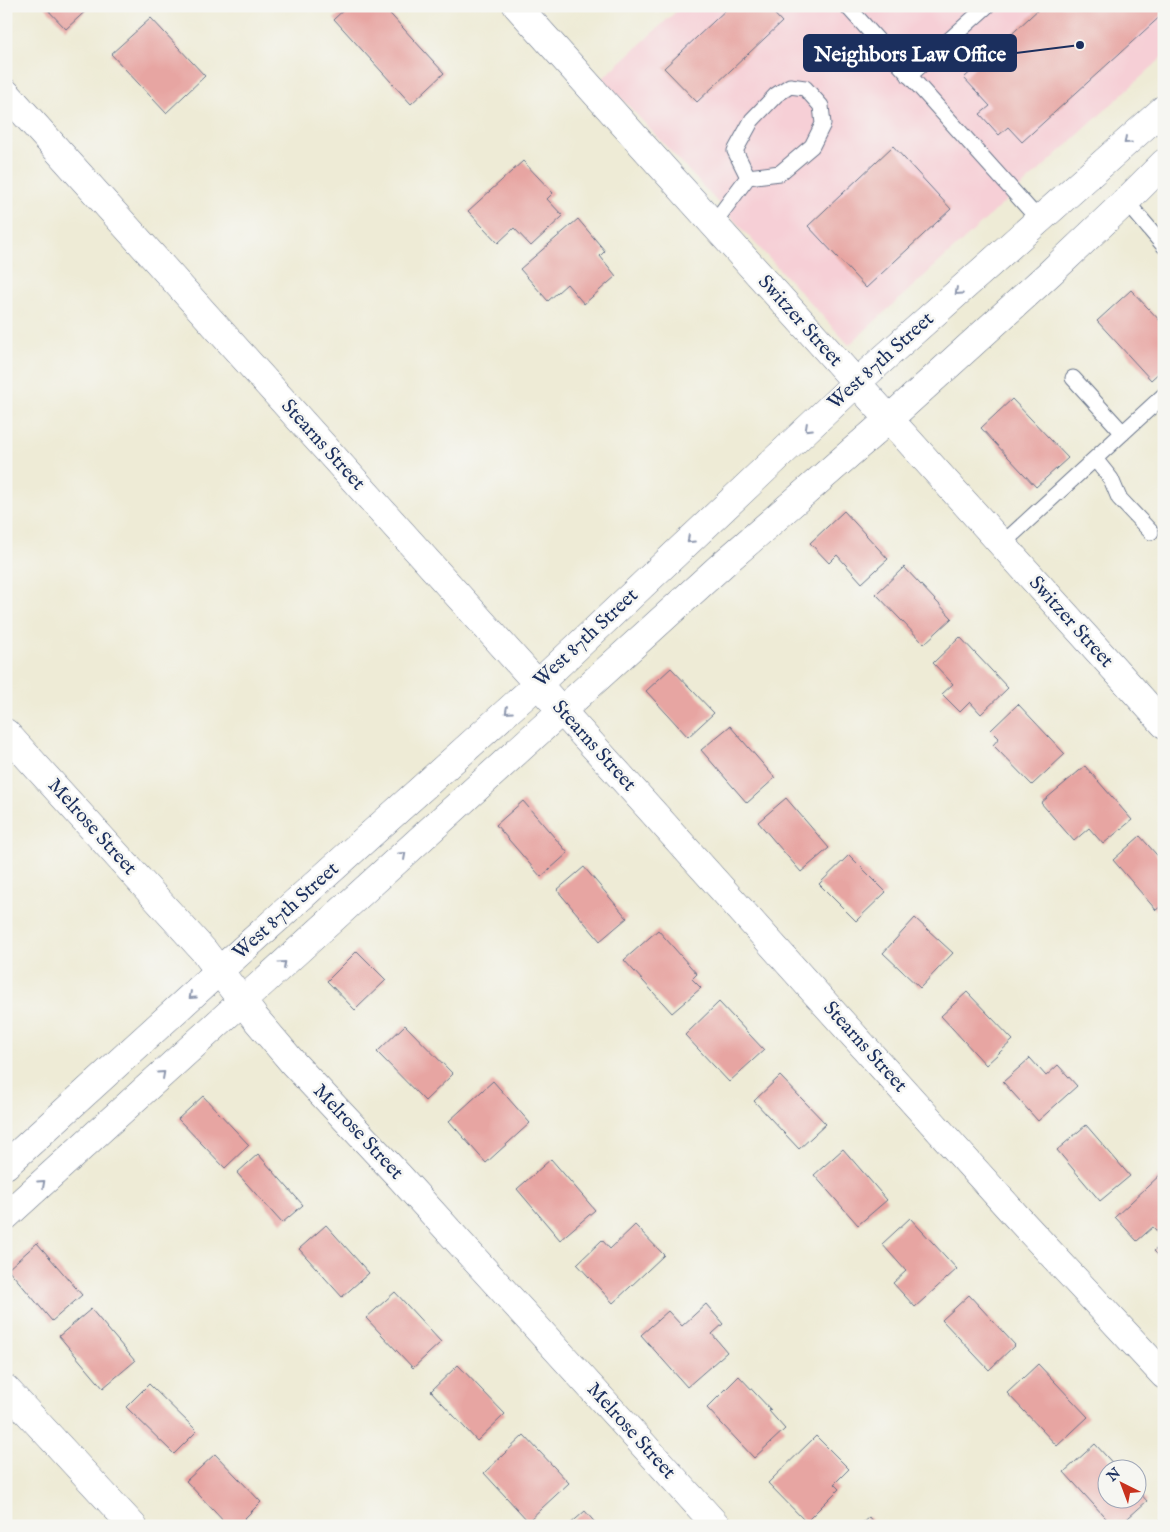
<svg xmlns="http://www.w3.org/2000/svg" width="1170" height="1532" font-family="'IM FELL English',serif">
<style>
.built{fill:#f6cfd6}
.building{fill:#e7a5a2}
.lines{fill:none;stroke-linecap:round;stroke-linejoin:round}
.service-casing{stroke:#657188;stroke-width:17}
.minor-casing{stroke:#657188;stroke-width:29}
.secondary-casing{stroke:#657188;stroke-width:29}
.service{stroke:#fff;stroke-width:15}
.minor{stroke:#fff;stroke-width:28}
.secondary{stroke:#fff;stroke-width:28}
.oneway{stroke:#8d97ae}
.labels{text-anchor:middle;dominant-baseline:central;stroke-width:5;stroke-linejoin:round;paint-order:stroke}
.street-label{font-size:20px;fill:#1b2f5e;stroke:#f6f6f2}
.leader{fill:none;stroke:#1b2f5e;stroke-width:2}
.callout-dot{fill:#1b2f5e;stroke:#f6f6f2;stroke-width:2}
.callout{fill:#1b2f5e;stroke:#1b2f5e;stroke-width:2}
.callout-label{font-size:21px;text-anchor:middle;font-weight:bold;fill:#fff}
</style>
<rect width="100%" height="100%" fill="#f6f6f2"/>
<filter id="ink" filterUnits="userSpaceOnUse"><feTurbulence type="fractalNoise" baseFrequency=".02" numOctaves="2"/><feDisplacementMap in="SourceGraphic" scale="10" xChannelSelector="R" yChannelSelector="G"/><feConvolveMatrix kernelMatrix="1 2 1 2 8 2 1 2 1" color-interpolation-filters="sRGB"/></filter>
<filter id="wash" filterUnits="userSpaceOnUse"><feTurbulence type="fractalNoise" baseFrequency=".0096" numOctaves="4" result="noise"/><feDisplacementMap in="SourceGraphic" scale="20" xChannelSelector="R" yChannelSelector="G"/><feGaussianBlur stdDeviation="1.12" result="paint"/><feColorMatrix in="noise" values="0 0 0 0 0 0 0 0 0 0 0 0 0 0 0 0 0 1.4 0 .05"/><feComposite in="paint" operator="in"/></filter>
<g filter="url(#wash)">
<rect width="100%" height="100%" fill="#eeebd6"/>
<path class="built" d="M682 6H1164V56L849 345 603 78Z"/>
<g id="blocks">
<path class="building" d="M44 6H91L66 29Z
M348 6H383L444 73 411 104 334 19Z
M730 6H767L782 22 697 102 664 68Z
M1042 6H1164V13L1022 142 1008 127 999 135 980 114 990 106 964 78Z
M151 18 205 76 166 113 111 54Z
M893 146 951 209 866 288 808 226Z
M523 161 553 193 547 199 563 216 531 246 514 228 498 243 468 211Z
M578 219 605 251 600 256 616 276 584 304 567 284 548 301 520 269Z
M1131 290 1164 325V368L1151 380 1097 321Z
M1012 399 1068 458 1036 487 981 428Z
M844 511 888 559 862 583 837 555 829 563 810 543Z
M904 567 952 618 924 644 876 594Z
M960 637 1008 688 981 714 970 702 960 712 942 694 953 684 933 663Z
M671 668 714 713 688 737 646 691Z
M1018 704 1065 754 1032 785 993 745 999 738 991 730Z
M730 726 775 778 747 803 701 750Z
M1085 766 1132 820 1103 844 1089 828 1074 841 1041 803Z
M786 798 829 848 801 872 758 822Z
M523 801 568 853 541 877 496 825Z
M1140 836 1164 863V904L1156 910 1113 860Z
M849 855 886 892 856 921 819 884Z
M584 867 627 918 600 941 557 890Z
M915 918 953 953 920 988 883 953Z
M658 930 697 974 692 979 701 988 672 1013 624 960Z
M357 951 386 980 355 1010 327 981Z
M967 992 1013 1040 986 1065 941 1016Z
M719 1002 764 1050 729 1082 685 1035Z
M405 1025 453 1074 425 1101 377 1052Z
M1030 1058 1046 1076 1058 1065 1077 1086 1038 1121 1003 1082Z
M780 1076 826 1124 799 1149 754 1101Z
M493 1081 530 1123 486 1163 449 1121Z
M203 1096 249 1145 225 1168 178 1119Z
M1086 1125 1130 1176 1100 1201 1057 1150Z
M843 1149 887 1200 858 1225 814 1175Z
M258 1154 303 1205 282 1223 237 1173Z
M551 1159 595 1210 560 1240 517 1189Z
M1162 1173 1164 1174V1239L1153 1227 1137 1241 1115 1217Z
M910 1218 957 1269 915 1307 893 1283 906 1271 882 1244Z
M326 1225 369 1273 342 1297 299 1249Z
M635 1225 664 1255 613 1303 577 1264 602 1240 610 1249Z
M1164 1242V1261L1154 1251Z
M37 1243 82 1295 52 1321 8 1269Z
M395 1292 441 1342 413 1368 366 1318Z
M969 1295 1015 1345 989 1370 942 1320Z
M706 1304 723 1324 712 1334 727 1352 687 1387 641 1335 668 1311 682 1326Z
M91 1309 135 1361 103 1388 59 1336Z
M1038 1364 1088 1417 1057 1446 1007 1393Z
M458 1365 505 1414 477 1441 431 1391Z
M739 1376 771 1410 769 1411 785 1429 754 1458 707 1408Z
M149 1384 197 1431 174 1454 126 1407Z
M524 1435 569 1483 528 1521 484 1473Z
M816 1436 849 1469 834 1484 839 1489 806 1522 768 1483Z
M1095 1444 1119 1470H1108V1500H1138V1491L1147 1501 1119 1526H1113L1064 1472Z
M215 1454 261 1502 237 1526H228L186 1481Z
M585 1511 598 1526H568Z
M1164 1516V1526H1154Z
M869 1517 876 1526H859Z"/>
</g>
</g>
<g filter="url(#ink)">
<use href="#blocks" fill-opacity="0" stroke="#657188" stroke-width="1"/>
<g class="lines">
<defs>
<path id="service" d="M847 6 1039 220
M909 76 987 6
M1126 201 1164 246
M713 224 748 177 780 173 812 146 823 124 821 106 805 88 790 86 776 95 752 120 735 151 748 177
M1073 378 1123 433
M1095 459 1111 479 1119 498 1151 532
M1001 545 1164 395"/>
<path id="minor" d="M517 6 1164 724
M6 93 1017 1217 1164 1375
M6 733 204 951 255 1018 294 1064 399 1176 717 1526
M6 1389 133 1526"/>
<path id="secondary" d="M6 1165 219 971 539 683 856 383 1164 109
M6 1216 722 565 888 420 1050 273 1126 201 1164 163"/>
</defs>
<use href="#service" class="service-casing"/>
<use href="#minor" class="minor-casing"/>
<use href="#secondary" class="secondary-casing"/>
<use href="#service" class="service"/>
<use href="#minor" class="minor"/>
<use href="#secondary" class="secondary"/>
</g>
<defs><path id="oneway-chevron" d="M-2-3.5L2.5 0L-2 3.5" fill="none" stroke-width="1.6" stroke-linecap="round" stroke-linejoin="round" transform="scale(1.25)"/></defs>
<g class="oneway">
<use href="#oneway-chevron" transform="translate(1127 141) rotate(138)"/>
<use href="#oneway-chevron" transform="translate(958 292) rotate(138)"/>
<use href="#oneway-chevron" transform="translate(808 428) rotate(137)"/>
<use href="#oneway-chevron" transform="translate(690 540) rotate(137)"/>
<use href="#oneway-chevron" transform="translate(508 711) rotate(138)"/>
<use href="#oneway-chevron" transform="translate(403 855) rotate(-42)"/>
<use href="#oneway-chevron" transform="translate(283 964) rotate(-42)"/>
<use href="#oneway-chevron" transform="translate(192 996) rotate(138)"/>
<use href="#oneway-chevron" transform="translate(162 1074) rotate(-42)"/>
<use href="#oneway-chevron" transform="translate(42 1183) rotate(-42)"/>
</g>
</g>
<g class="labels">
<g class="street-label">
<text transform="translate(800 321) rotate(48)">Switzer Street</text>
<text transform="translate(881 361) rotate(-42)">West 87th Street</text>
<text transform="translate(323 445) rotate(48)">Stearns Street</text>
<text transform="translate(1071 622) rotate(48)">Switzer Street</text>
<text transform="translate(586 638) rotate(-43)">West 87th Street</text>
<text transform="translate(594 746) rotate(48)">Stearns Street</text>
<text transform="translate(92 827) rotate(48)">Melrose Street</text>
<text transform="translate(286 911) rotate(-42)">West 87th Street</text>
<text transform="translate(865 1047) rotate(48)">Stearns Street</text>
<text transform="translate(358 1132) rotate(47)">Melrose Street</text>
<text transform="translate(631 1431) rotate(48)">Melrose Street</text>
</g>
</g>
<path class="leader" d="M1080 45L1016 53"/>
<circle class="callout-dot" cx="1080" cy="45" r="5"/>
<rect class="callout" x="804" y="35" width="212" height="36" rx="5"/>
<g class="callout-label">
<text x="910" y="61">Neighbors Law Office</text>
</g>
<rect width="1170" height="1532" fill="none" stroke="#f6f6f2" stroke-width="25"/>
<g transform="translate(1122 1484) rotate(318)"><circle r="24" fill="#f6f6f2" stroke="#9ea6b7"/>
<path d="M0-4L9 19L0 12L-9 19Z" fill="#c8321e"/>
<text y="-8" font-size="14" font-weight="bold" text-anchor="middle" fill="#1b2f5e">N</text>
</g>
</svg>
